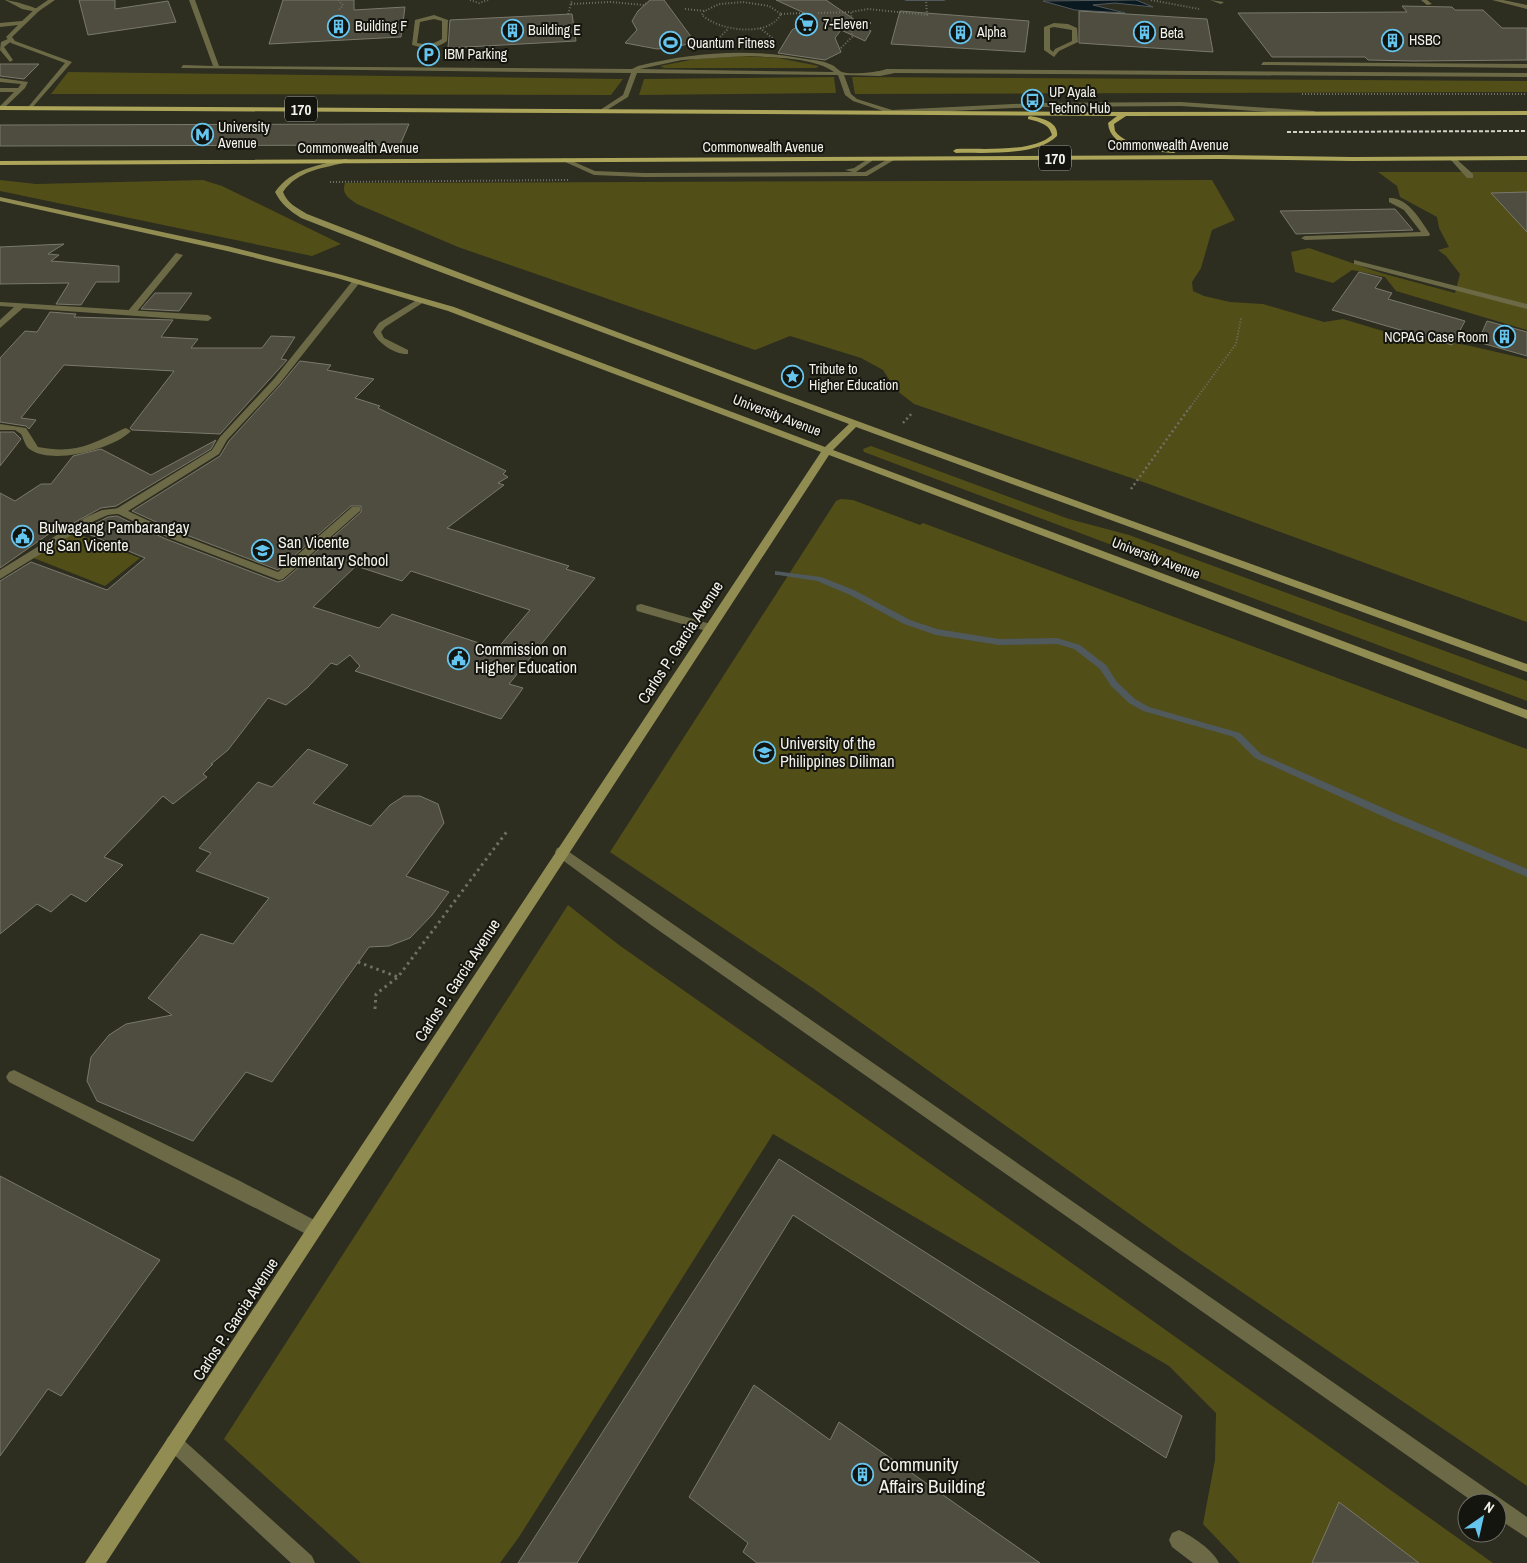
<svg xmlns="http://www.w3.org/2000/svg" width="1527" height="1563" font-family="'Archivo Narrow',sans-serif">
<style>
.green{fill:#524e18}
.water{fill:#0a181f;stroke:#50595c}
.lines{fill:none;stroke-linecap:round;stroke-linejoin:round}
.stream{fill:#50595c;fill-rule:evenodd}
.building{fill:#4e4d40;stroke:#7a796b;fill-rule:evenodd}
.path-far2{stroke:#707065;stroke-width:2;stroke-dasharray:1 2;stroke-linecap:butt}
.path-far1{stroke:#707065;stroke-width:2.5;stroke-dasharray:2 3;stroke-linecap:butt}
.path{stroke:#707065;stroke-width:3;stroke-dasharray:2.5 4;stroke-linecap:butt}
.lane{fill:#6c6a46;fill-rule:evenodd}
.street{fill:#6c6a46;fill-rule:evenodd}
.secondary{fill:#918c52;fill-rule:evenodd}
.primary{fill:#ada65a;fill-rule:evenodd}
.rail{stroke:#d2d1c8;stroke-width:2;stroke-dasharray:4 2;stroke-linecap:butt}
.labels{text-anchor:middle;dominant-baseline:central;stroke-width:4;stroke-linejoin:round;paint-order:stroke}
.far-poi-label{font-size:14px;fill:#f3f2ea;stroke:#15150f;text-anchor:start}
.far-street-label{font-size:14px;fill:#f3f2ea;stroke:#15150f}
.shield{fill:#15150f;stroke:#b0b0a8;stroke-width:1}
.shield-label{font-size:15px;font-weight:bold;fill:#f3f2ea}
.poi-label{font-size:16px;fill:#f3f2ea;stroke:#15150f;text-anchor:start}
.street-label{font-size:16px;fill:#f3f2ea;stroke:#15150f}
.near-poi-label{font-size:19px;fill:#f3f2ea;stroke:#15150f;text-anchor:start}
</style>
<rect width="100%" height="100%" fill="#2d2d20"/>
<path class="green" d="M742 56 778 58 819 66 816 68H664L660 66 695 59Z
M68 72 623 79 611 95 51 94Z
M834 77 836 93 639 95 644 79Z
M852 77 1527 81V92L855 94Z
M1378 172H1527V330L1396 291 1385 277 1357 271 1352 270 1333 283 1295 272 1291 252 1309 248 1381 273 1455 293 1460 274 1446 256 1438 250 1449 247 1439 228 1437 217 1400 197 1397 186Z
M0 180 36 184 203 180 222 186 341 244 312 256 0 191Z
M1212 180 1235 220 1212 230 1201 268 1192 282 1193 291 1204 296 1230 302 1263 304 1324 322 1343 319 1383 331 1466 345 1527 359V622L1146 483 914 404 896 390 883 370 861 358 790 336 755 350 458 247 357 204C349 198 341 194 345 183Z
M871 446 1069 519 1129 535 1527 681V701L864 452 863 449Z
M841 499 853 500 920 525 923 523 1527 749V1486L1180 1250 814 989 610 852 836 501Z
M67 530 140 558 105 586 31 557Z
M568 905 619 945 1059 1254 1493 1563H1240L1203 1524 1215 1460 1216 1413 1169 1366 773 1134 519 1537 500 1563H361L224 1439Z"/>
<path class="water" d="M1136 0 1153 7 1115 3 1093 5 1125 13 1075 10 1043 1Z"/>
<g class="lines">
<path class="stream" d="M904 0H946L944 1H906Z
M775 571 821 577 854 590 910 620 937 629 999 639 1057 638 1080 645 1106 665 1117 682 1135 699 1149 707 1240 733 1261 754 1399 815 1527 869V877L1393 821 1255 758 1234 737 1143 711 1129 703 1111 686 1100 669 1074 649 1057 644 999 645 936 635 904 624 848 594 817 581 778 575H775Z"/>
</g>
<path class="building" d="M79 0H115V9L168 1 176 22 88 35Z
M283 0H354V10L405 7 401 37 269 44Z
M650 0H664L695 42 676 47 657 49 625 43 637 30 632 21 638 11Z
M776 0H826L871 31 865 41 841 30 835 38 841 52 825 60 778 53 792 30 813 17Z
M1402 6 1452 7 1455 10H1483L1502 28H1527V60L1413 61 1368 60 1365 57H1272L1238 13 1407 12Z
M900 11 1029 21 1025 52 891 44Z
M1079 11 1207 19 1213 52 1079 43Z
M572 14 576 41 448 48 450 20Z
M0 64H39L24 79 0 76Z
M409 124 400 145 0 146V125Z
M1527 192V232L1491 193Z
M1395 209 1413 230 1296 234 1280 211Z
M64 244 48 254 59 255 51 261 119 266V282H96L81 305 56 304 69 283 0 284V247Z
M1359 272 1382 278 1375 288 1392 293 1388 299 1465 321 1452 345 1332 310Z
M155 293H192L179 311 141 309Z
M50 312 76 314 74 317 173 320 161 337 198 339 191 348H262L271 336 295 337 281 359 287 360 220 434 132 430 130 428 174 371 64 365 21 418 36 420 29 429 26 426 0 422V358L25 331 37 332Z
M1487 321 1527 332V356L1478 342Z
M300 361 331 365 327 370 374 379 355 398 380 406 378 408 506 471 503 474 508 477 498 483 504 485 447 528 569 566 566 569 595 578 509 684 523 688 501 719 355 671 360 666 350 655 337 665 331 663 307 688 286 705 268 698 228 750 211 764H213L203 774 207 777 173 804 163 796 104 857 123 865 86 902 71 894 51 912 37 904 0 934V581L31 562 107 590 145 558 81 531 108 517 117 516 166 539 278 582 284 580 361 512V506H351L278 570 176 531 132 511 220 456 229 441 281 384ZM356 566 402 581 411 571 530 610 497 649 392 614 379 628 313 607Z
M0 432H14L21 439 0 466Z
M216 440 211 449 116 506 101 508 68 526 63 524 0 568V493L15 501 41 484H51L73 456 101 449 151 475Z
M308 749 348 765 313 803 371 826 390 805 404 796H420L438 804 444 823 406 876 449 892 432 915 410 938 389 946 369 947 272 1082 246 1072 193 1141 97 1101 87 1081 91 1057 109 1035 126 1024 172 1015 148 998 201 934 233 944 269 898 196 871 211 853 199 848 258 782 272 787Z
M779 1159 1182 1416 1166 1458 793 1215 577 1563H518Z
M0 1176 160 1260 61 1396 48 1389 0 1456Z
M754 1385 830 1440 839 1422 1040 1563H757L743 1552 748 1543 689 1497Z
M1339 1502 1419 1563H1312Z"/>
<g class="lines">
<path class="path-far2" d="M338 0 343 5 339 10
M470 0 479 3 488 0
M1151 0 1199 9
M571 4 610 2 644 5 648 2
M685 9 705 11 719 4 743 2 769 6 781 14
M704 11 702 15C719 31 769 38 781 14
M818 13 851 12
M568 14 572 0
M781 14 803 13
M852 23H872
M760 28 775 40
M718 39 728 29
M841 48 852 37 851 12 868 9 927 15 926 0
M1302 94H1527
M330 182 569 180
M1189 409 1236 344 1241 318"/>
<path class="path-far1" d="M903 423 913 412
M1131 489 1190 407"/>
<path class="path" d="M358 962 398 977
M375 1009 376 994 398 977 508 830"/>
<path class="lane" d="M5 0C11 0 34 7 40 10L37 12 22 9Z
M189 0H195L219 66 632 69 638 66C694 52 749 48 806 59 815 60 824 61 832 65 836 67 839 71 842 72 850 75 881 72 886 69L1527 73V77L895 73 880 76 844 75 851 94 857 99 892 110 1034 103 1181 102 1314 111 1317 113 1314 115 1181 106 1034 107 892 114 853 101 845 95 838 75 637 73 628 97 602 113 600 112V110L623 95 631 73 181 68 183 65 213 66ZM745 56C769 57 814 57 834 72L640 69 682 60Z
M1210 0 1224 2 1221 4Z
M1421 0H1427L1432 4 1427 5Z
M1492 0H1503L1527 5V9Z
M434 15 448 20 447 41C436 49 425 49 412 45L415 20ZM434 19 442 21V39L430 45 417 43 420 22Z
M1054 23 1068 24 1077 28 1078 42 1059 51 1054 57 1044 50V27ZM1054 27 1072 30V41L1055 49 1053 52 1050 49V28Z
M10 38 13 40 4 47 13 60 10 62 0 50 1 42Z
M1263 62 1527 64V68L1261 65Z
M0 78 28 82 25 88 2 110 0 109V106L14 92H0V88H18L21 84 0 82Z
M1450 157H1454L1473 174V178H1467L1450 159Z
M565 158 595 171 644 173 853 172 845 170 854 168 868 159H872V161L856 172H865L888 159 894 160 867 176 644 177 594 175 563 161V159Z
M1389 198C1408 197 1421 221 1430 234L1429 236 1305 240 1301 238 1305 236 1421 232 1404 210 1389 202Z
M176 253 183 255 134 315H128V311Z
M1354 260 1527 304V309L1354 264Z
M354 279 361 281 280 383 227 440 219 454 128 511 175 533 278 572 352 507H360V511L283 579 279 580 167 537 116 513V509L212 450 220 437 274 379Z
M420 298 427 300 385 327 381 332 384 338 408 350V354C395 355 378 343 373 332L379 323Z
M641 604 714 625 716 628 710 632 637 611 636 608 637 605Z
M562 847 1527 1517V1538L1497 1518V1503H1475L651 925 557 856 555 852 557 848Z
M14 1070 240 1181 320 1223 322 1229 320 1235 314 1237 308 1235 9 1082 6 1077 9 1072Z
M174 1434 180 1437 312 1556 315 1563H291L168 1449 165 1443 168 1437Z
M1179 1530C1192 1536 1213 1550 1219 1563H1193L1172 1547 1169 1540 1172 1533Z"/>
<path class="street" d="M48 0H55L39 11 12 37 15 41 72 62 31 109 29 108V106L65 63 11 43 6 37 18 25 0 27V23L22 21 35 9Z
M0 302 208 315 212 318 208 321 23 308 0 328V320L14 307 0 306Z
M0 424 26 428 38 447C74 454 91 445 123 429L126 428 131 431C113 449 54 465 31 450 25 447 24 439 21 434L15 430H0Z
M120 508 124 509V513L108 515 94 521 0 579V570L86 517 102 510Z"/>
<path class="secondary" d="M346 159 350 161 348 162C324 168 298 170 283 192 287 203 297 208 307 214 711 371 1120 516 1527 664V672L856 427 833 450 1527 710V719L829 455 106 1563H85L821 452 448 311 337 278 227 251 0 201V197L227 246 342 275 454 307 825 447 849 424 427 267 301 218C290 211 281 204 275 192 292 168 319 165 346 159Z"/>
<path class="primary" d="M0 106 1125 112 1527 111V115L1126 116 1114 124 1115 131C1129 149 1156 146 1176 150L1177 151 1174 153C1153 151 1110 151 1108 123L1117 116 0 110Z
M1030 116C1042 118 1059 122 1057 136 1036 157 984 152 956 153L953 151 956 149C982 148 1033 153 1052 135 1049 123 1038 122 1028 119V117Z
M1220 155 1353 157 1527 156V160L1353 161 1220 159 0 165V161Z"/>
<path class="rail" d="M1287 132 1527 131"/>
</g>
<defs>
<symbol id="supermarket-ring" viewBox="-11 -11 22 22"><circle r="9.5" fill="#15150f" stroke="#65c5ef" stroke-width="1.5"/><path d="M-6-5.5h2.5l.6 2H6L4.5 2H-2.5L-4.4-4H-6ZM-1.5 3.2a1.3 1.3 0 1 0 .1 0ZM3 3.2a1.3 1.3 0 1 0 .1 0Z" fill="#65c5ef"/></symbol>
<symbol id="building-ring" viewBox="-11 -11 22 22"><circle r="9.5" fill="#15150f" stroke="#65c5ef" stroke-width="1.5"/><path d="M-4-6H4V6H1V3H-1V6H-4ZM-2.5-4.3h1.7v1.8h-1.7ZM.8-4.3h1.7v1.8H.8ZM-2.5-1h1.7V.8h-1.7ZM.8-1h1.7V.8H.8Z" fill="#65c5ef"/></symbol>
<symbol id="stadium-ring" viewBox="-11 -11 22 22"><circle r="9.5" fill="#15150f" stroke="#65c5ef" stroke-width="1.5"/><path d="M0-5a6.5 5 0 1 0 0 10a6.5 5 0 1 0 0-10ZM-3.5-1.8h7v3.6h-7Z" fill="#65c5ef"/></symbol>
<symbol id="parking-ring" viewBox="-11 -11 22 22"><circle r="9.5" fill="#15150f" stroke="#65c5ef" stroke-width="1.5"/><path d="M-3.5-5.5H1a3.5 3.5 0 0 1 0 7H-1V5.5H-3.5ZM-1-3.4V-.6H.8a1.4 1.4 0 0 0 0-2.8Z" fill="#65c5ef"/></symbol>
<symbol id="bus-ring" viewBox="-11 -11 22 22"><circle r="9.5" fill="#15150f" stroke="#65c5ef" stroke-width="1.5"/><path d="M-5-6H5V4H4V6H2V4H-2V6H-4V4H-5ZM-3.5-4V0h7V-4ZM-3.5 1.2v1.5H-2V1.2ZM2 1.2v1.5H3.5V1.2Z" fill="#65c5ef"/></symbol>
<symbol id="metro-ring" viewBox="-11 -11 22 22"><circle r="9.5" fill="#15150f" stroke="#65c5ef" stroke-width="1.5"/><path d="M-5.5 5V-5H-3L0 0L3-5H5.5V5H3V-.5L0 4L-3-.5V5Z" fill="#65c5ef"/></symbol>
<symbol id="sight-ring" viewBox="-11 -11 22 22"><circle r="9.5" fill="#15150f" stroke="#65c5ef" stroke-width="1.5"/><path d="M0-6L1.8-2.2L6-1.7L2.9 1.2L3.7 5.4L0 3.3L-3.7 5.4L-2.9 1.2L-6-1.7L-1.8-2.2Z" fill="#65c5ef"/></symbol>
<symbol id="civic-ring" viewBox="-11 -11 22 22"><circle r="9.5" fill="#15150f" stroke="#65c5ef" stroke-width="1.5"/><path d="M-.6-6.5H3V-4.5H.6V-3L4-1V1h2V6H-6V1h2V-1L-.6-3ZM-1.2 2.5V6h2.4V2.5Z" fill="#65c5ef"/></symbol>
<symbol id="school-ring" viewBox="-11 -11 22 22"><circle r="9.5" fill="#15150f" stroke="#65c5ef" stroke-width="1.5"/><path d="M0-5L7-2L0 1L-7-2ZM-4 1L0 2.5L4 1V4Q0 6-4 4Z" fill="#65c5ef"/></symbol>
<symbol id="university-ring" viewBox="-11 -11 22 22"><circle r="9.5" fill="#15150f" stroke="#65c5ef" stroke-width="1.5"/><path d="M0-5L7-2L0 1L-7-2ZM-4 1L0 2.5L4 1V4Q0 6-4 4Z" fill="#65c5ef"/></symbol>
</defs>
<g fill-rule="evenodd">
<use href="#supermarket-ring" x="794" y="12" width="25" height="25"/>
<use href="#building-ring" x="326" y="14" width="25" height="25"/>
<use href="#building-ring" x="500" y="18" width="25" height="25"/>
<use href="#building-ring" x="948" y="20" width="25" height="25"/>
<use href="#building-ring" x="1132" y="20" width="25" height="25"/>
<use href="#building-ring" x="1380" y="28" width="25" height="25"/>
<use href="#stadium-ring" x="658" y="30" width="25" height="25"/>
<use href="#parking-ring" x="416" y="42" width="25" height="25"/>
<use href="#bus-ring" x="1020" y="88" width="25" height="25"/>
<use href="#metro-ring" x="190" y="122" width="25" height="25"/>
<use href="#building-ring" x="1492" y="324" width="25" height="25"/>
<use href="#sight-ring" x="780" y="364" width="25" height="25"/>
<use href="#civic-ring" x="10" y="524" width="25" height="25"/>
<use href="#school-ring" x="250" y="538" width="25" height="25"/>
<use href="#civic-ring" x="446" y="646" width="25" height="25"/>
<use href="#university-ring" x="752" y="740" width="25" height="25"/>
<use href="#building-ring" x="850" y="1462" width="25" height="25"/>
</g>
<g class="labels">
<g class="far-poi-label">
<text x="823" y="24">7-Eleven</text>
<text x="355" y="26">Building F</text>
<text x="528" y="30">Building E</text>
<text x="977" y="32">Alpha</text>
<text x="1160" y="33">Beta</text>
<text x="1409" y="40">HSBC</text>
<text x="687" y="43">Quantum Fitness</text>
<text x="444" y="54">IBM Parking</text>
<text x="1049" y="92">UP Ayala<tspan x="1049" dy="16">Techno Hub</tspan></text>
<text x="218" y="127">University<tspan x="218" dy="16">Avenue</tspan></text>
<text x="1488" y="337" text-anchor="end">NCPAG Case Room</text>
<text x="809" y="369">Tribute to<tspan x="809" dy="16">Higher Education</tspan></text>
</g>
<g class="far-street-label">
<text x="1168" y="145">Commonwealth Avenue</text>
<text x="763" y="147">Commonwealth Avenue</text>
<text x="358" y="148">Commonwealth Avenue</text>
<text transform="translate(777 415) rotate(21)">University Avenue</text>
<text transform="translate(1156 558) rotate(21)">University Avenue</text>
</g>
<g class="shield">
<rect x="285" y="96.5" width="32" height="25" rx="4"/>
<rect x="1039" y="145.5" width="32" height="25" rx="4"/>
</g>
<g class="shield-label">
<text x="301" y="109">170</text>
<text x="1055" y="158">170</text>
</g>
<g class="poi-label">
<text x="39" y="527">Bulwagang Pambarangay<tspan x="39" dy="18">ng San Vicente</tspan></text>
<text x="278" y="542">San Vicente<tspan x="278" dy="18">Elementary School</tspan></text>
<text x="475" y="649">Commission on<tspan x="475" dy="18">Higher Education</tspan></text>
<text x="780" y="743">University of the<tspan x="780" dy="18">Philippines Diliman</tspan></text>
</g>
<g class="street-label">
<text transform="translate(680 642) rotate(-57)">Carlos P. Garcia Avenue</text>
<text transform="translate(457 980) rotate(-57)">Carlos P. Garcia Avenue</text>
<text transform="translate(235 1319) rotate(-57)">Carlos P. Garcia Avenue</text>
</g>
<g class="near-poi-label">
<text x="879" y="1464">Community<tspan x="879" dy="22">Affairs Building</tspan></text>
</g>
</g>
<g transform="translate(1482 1518) rotate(34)"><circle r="24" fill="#15150f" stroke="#6e6d67"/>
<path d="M0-4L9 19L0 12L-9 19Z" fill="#65c5ef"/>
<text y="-8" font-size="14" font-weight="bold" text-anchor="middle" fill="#f3f2ea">N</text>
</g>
</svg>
